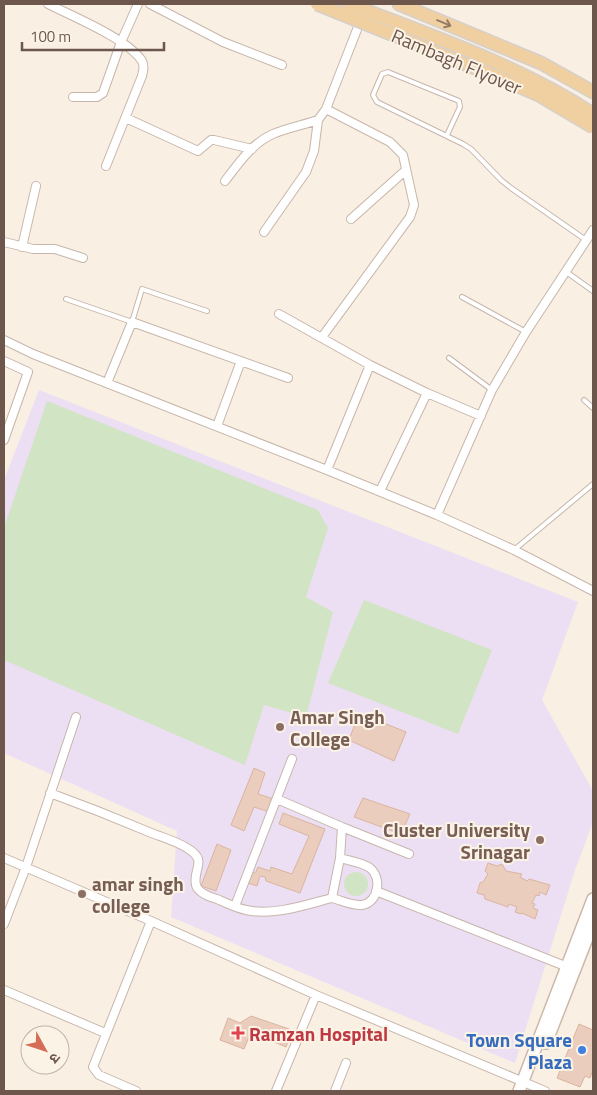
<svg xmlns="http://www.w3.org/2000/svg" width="597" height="1095" font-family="'Titillium Web','Noto Sans Devanagari',sans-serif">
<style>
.education{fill:#ecdff4}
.green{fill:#d1e4c3}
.building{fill:#eacdbd;stroke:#dbb49f}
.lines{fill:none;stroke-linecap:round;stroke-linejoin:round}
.lane-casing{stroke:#c7b6ab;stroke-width:6}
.street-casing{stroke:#c7b6ab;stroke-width:10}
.secondary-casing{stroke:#ccb8ab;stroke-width:14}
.primary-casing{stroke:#d6d0cd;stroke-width:15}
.lane{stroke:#fff;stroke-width:4}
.street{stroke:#fff;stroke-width:8}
.secondary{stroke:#fff;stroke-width:11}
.primary{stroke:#f0d0a1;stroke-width:12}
.primary-bridge-casing{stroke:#d6d0cd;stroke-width:15;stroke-linecap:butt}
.primary-bridge{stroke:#f0d0a1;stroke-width:12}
.oneway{stroke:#947b66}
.education-dot{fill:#8d6e63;stroke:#fcf3e7;stroke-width:2}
.health-dot{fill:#e0444e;stroke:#fcf3e7;stroke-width:2}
.shop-dot{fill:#3f7fe0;stroke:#fcf3e7;stroke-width:2}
.labels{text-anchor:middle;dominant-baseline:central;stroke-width:4;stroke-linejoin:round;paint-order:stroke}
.street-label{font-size:19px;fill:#6d564c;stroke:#fcf3e7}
.education-label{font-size:19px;font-weight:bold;fill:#785e54;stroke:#fcf3e7;text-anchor:start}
.health-label{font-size:19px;font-weight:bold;fill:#be3a42;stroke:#fcf3e7;text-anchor:start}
.shop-label{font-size:19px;font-weight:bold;fill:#366cbe;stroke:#fcf3e7;text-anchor:end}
</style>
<rect width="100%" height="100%" fill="#f9efe2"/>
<path class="education" d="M39 390 578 602 542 700 593 791V822L575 870 515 1063 171 917 177 831 4 753V480Z"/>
<path class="green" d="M47 401 318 510 328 528 306 597 333 612 306 717 264 705 245 765 4 660V528Z
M364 600 492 650 458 734 328 683Z
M344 884a12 12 0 1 1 24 0a12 12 0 1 1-24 0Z"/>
<path class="building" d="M359 713 406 732 394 761 349 740Z
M254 768 265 773 258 794 274 799 269 812 254 807 244 831 231 825Z
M363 798 410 814 401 834 354 817Z
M283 813 325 829 300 893 266 881 265 877 260 876 257 886 248 883 251 873 256 872 258 867 270 871 271 867 292 874 309 836 279 824Z
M217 844 231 850 216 891 201 886Z
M488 863 497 866 502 864 506 871 522 874 520 877 527 881 529 879 550 885 546 895 540 892 539 896 536 895 532 903 535 904 533 908 538 910 535 919 522 913 521 914 515 912 517 907 509 904 508 907 485 899 484 895 477 893 480 883 483 882 488 874 485 871Z
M251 1016 292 1030 286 1047 251 1032 244 1049 220 1040 228 1018 240 1023Z
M579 1024 593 1030V1070L590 1078 585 1076 580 1087 557 1078Z"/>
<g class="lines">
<defs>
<path id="lane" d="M447 135 460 107 459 101 388 72 382 74 373 95 377 102 463 144 471 149 501 180 511 188 586 240
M565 271 593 291
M462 297 526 332
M66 299 132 322 142 289 207 311
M449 358 492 390
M584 400 593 408
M514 550 593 484"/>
<path id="street" d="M48 4C72 16 128 39 142 61 145 66 143 71 142 76L106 166
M150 4 223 42 282 65
M73 97H97L103 93 121 42 138 4
M126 118 198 151 211 140H214L252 149
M225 181C238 164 252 143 273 134 287 128 303 125 318 120L326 109 367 4
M351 219 406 170
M264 232 306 172 314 151 318 120
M4 242 33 249H55L83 258
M22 247 36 186
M279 314 370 365 427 393 481 416
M322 337 410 217 414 205 403 155 390 142 326 109
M4 340 33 354 327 470 437 515 514 550 593 591
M4 361 28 372 4 440
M107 383 132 322 288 378
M217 426 241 361
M327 470 370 365
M380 491 427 393
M437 515 492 390 526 332 593 230
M50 793C83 805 116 818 149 832 161 837 176 841 187 848 209 861 192 869 196 885 198 893 210 897 217 899 226 903 236 908 246 910 274 916 305 905 332 898L340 858 342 827 277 799
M342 827 409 854
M4 858 151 921 316 995 545 1091
M376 891 570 968
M332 898C340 900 353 906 362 905 379 902 382 878 370 868 362 862 350 861 340 858
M235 906 292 759
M4 924 26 867 76 717
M4 990 105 1033
M136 1091 99 1075 93 1067 151 921
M276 1091 316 995
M335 1091 346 1063"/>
<path id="secondary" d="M546 1043 593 923
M519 1091 593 899"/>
<path id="primary" d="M337 4 359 12
M399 4 541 63 593 92
M391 26 484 64 517 79"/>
</defs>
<use href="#lane" class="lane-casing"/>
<use href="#street" class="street-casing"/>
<use href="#secondary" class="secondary-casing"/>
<use href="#primary" class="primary-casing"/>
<use href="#lane" class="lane"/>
<use href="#street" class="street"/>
<use href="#secondary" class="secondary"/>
<use href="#primary" class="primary"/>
<defs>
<path id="primary-bridge" d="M317 4 495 76 539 95 593 127
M349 4C431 36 518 65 593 114"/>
</defs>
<use href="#primary-bridge" class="primary-bridge-casing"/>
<use href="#primary-bridge" class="primary-bridge"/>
</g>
<defs><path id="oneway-shaft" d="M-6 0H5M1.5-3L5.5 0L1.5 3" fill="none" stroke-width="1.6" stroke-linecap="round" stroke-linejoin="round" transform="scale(1.25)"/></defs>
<use class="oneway" href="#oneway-shaft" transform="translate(444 23) rotate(23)"/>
<g class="education-dot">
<circle cx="280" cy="727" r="5"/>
<circle cx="540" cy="840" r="5"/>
<circle cx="82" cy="894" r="5"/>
</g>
<path class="health-dot" d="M235.5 1025.5h5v5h5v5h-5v5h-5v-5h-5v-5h5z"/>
<circle class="shop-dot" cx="582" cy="1050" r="5"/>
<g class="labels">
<g class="street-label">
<text transform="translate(457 61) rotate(23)">Rambagh Flyover</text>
</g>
<g class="education-label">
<text x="290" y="716">Amar Singh<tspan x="290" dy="22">College</tspan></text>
<text x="530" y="829" text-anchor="end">Cluster University<tspan x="530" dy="22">Srinagar</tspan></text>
<text x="92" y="883">amar singh<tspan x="92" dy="22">college</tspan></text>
</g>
<g class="health-label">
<text x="249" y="1033">Ramzan Hospital</text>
</g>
<g class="shop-label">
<text x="572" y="1039">Town Square<tspan x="572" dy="22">Plaza</tspan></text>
</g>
</g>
<rect width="597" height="1095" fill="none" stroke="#6d564c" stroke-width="10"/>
<g transform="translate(45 1050) rotate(130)"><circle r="24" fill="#fcf3e7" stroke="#c3b4a9"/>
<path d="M0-4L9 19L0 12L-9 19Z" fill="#d46d55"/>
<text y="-8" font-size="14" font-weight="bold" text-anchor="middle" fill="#6d564c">उ</text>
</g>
<path d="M22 42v8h142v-8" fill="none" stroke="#6d564c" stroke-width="2.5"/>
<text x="30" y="42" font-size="15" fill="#6d564c" stroke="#fcf3e7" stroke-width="4" paint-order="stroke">100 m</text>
</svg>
